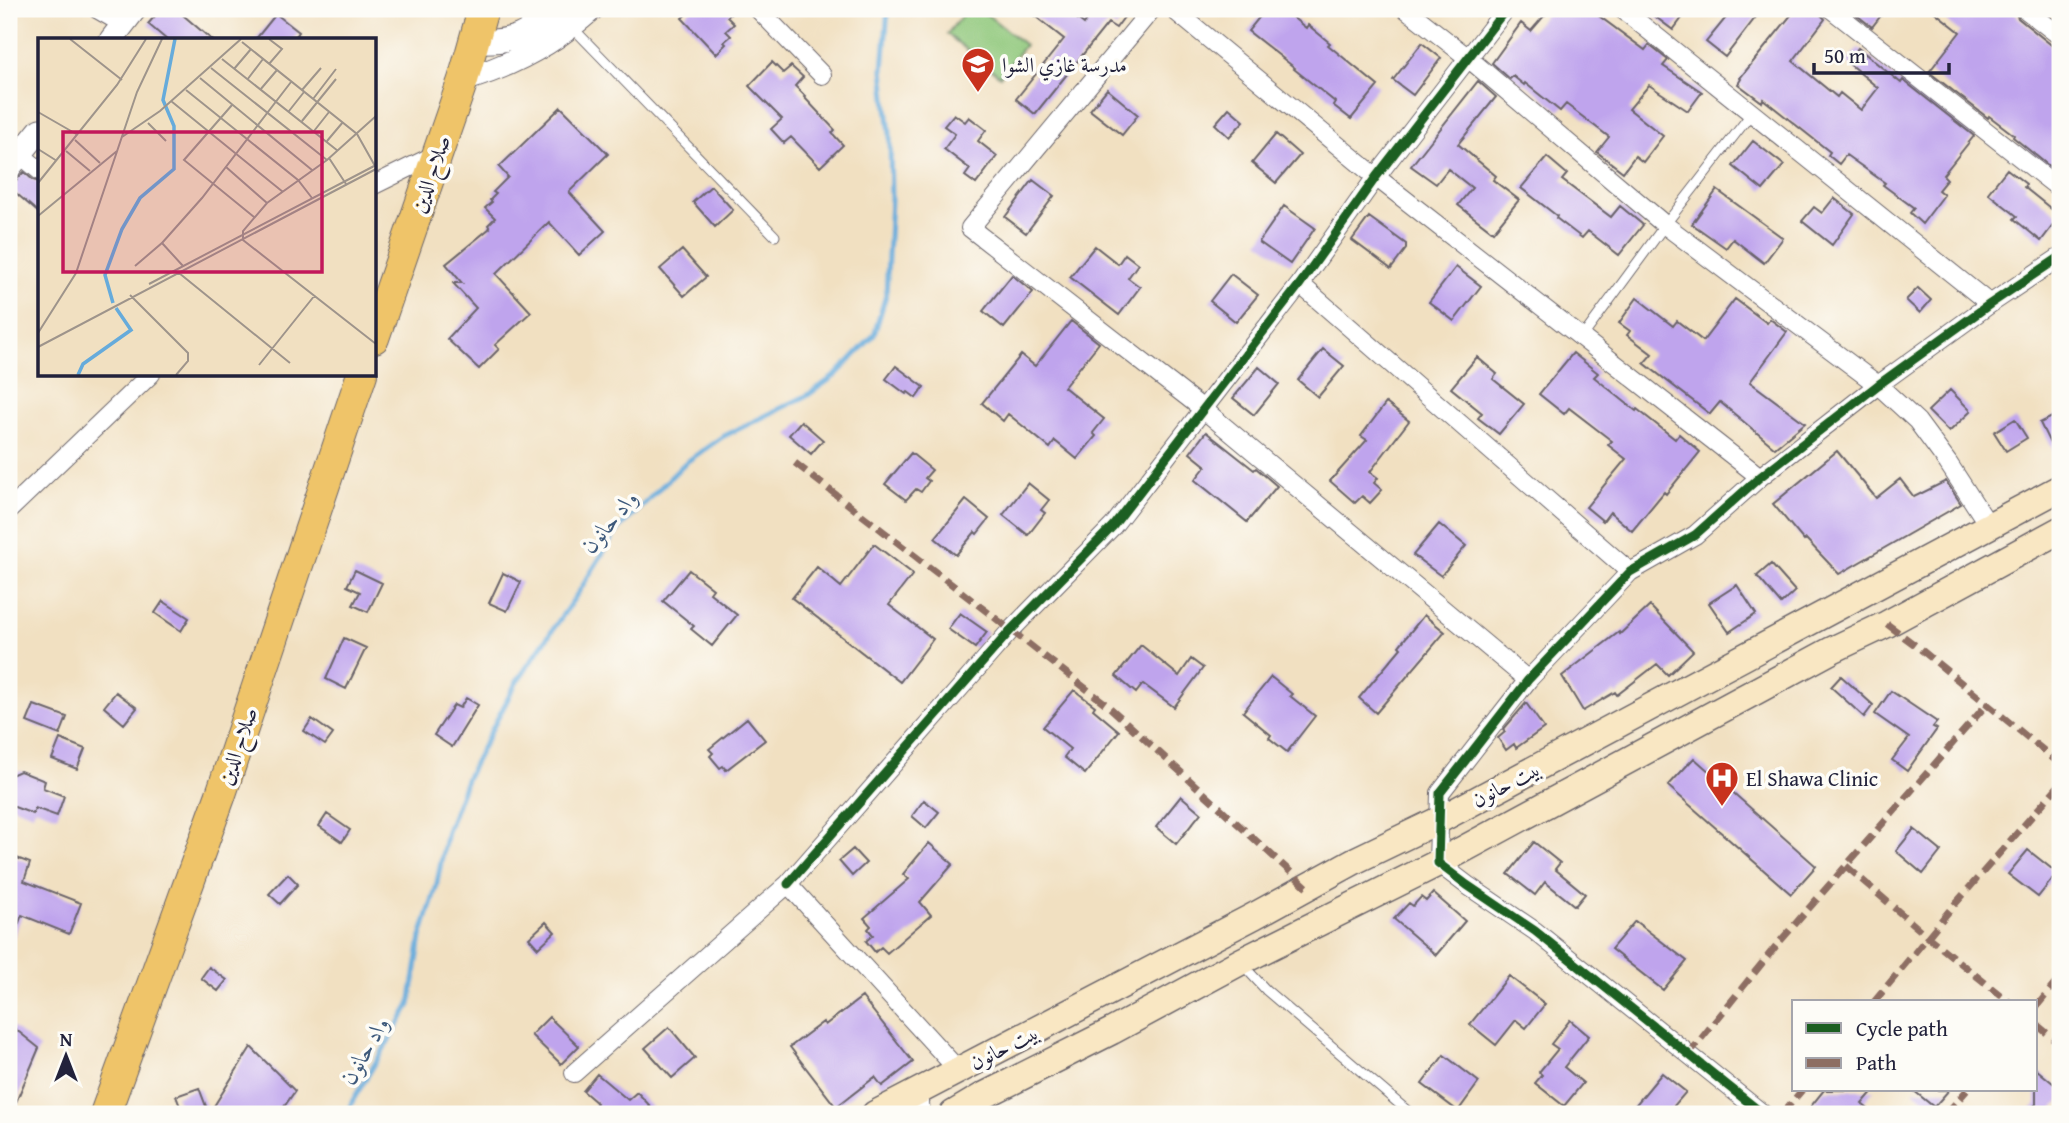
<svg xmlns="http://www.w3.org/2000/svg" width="2069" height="1123" font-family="'Gentium Book Plus',Amiri,serif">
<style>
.green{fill:#90c87b;stroke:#59755b;stroke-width:2}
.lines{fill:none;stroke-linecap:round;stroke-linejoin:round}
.stream{stroke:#66abdb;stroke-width:5}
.building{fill:#bfa4ed}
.service-casing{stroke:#6a646a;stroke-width:11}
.minor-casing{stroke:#6a646a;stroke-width:20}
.tertiary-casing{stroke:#6a646a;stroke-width:25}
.secondary-casing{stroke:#6a646a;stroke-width:29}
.trunk-casing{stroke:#6a646a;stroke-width:32}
.service{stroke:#fff;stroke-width:9}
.minor{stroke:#fff;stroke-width:18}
.tertiary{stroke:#fff;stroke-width:23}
.secondary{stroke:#f9e7c3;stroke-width:26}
.trunk{stroke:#efc469;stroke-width:30}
.quiet{stroke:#8d6e63;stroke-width:7;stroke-dasharray:14 7;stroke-linecap:butt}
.cycleway-casing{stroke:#fdfcf7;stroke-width:13}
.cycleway{stroke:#1b5e20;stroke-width:9}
.labels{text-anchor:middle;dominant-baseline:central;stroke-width:7;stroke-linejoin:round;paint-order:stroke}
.poi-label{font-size:21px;fill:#22223b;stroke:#fdfcf7;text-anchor:start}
.street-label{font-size:21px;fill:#22223b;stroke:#fdfcf7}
.water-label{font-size:23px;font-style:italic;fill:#3d597b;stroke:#fdfcf7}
.inset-river{fill:none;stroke:#66abdb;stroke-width:3.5}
.inset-road{fill:none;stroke:#9e948b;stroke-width:2}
.view{fill:#c2185b;fill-opacity:0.15;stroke:#c2185b;stroke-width:3.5}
.inset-edge{fill:none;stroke:#22223b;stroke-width:3.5}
</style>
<rect width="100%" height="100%" fill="#fdfcf7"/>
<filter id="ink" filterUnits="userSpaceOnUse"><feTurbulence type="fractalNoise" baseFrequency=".0143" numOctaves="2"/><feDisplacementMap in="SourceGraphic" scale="14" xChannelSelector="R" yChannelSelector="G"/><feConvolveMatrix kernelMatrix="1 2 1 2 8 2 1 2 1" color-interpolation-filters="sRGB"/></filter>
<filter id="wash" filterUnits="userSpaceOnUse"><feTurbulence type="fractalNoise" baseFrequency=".00686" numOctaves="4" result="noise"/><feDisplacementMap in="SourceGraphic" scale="28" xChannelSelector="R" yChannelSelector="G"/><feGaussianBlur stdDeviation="1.57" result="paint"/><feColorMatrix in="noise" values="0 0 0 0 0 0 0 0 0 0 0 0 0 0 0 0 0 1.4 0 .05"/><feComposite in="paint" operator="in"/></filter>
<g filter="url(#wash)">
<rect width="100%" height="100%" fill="#f1e0c1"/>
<path class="green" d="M967 9H980L1025 45 1000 76 947 34Z"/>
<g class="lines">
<path class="stream" d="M347 1114 353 1100 410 1005 421 937 436 888 447 831 467 777 516 683 580 590 616 532 685 463 722 437 808 395 836 375 874 335 886 295 891 200 890 134 883 70 888 9"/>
</g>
<g id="blocks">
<path class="building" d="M161 9H176L212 40H167L148 24Z
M692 9H736L727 17 734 24 726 31 731 36 724 42 726 44 716 54 682 18Z
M1026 9H1065L1084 24 1092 12 1087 9H1130L1116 28 1108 23 1035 114 1016 99 1064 39Z
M1266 9H1282L1306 28 1308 25 1330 43 1328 45 1378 86 1351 119 1333 105 1335 102 1294 69 1295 68 1248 31Z
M1550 9H1605L1599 16 1645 50 1649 45 1668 60 1663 66 1702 92 1688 111 1649 85 1629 109 1663 136 1643 162 1635 156 1623 172 1597 152 1609 137 1566 104 1560 111 1525 83 1524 85 1513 76 1510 79 1492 63 1521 23 1531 31Z
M1645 9H1670L1682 18 1673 30Z
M1733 9H1762L1725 57 1706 42Z
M1796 9H1815L1825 19 1793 61 1837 97 1840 93 1861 110 1878 88 1847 62 1858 48 1901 83 1903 80 1974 136 1943 175 1947 179 1938 190 1944 195 1922 224 1910 213 1914 208 1883 185 1885 183 1846 155 1839 164 1828 155 1830 152 1763 99 1762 102 1738 84 1741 79 1740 78Z
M1849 9H1886L1872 27Z
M1931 9H2014L2018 18 2060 52V175L2013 137 2014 135 1989 116 1988 118 1929 72 1960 32Z
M276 14 299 32 293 40H255Z
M1422 43 1441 58 1413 95 1393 80Z
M772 62 783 73 791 66 803 77 795 86 805 96 804 97 835 130 832 133 843 145 820 167 791 137 784 143 771 129 782 119 749 86Z
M1478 81 1496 97 1458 144 1496 176 1493 180 1519 200 1493 232 1458 205 1472 188 1448 169 1436 184 1411 166Z
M1107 89 1138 115 1122 135 1090 110Z
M561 107 608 154 569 192 605 231 579 255 549 222 496 274 531 312 495 345 499 349 479 369 447 339 476 308 453 283H462L446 264 490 228 488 225 495 218 485 208 492 202 490 200 496 194 493 192 508 177 499 167Z
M1229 108 1244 121 1229 137 1215 124Z
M954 114 965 122 969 117 986 130 978 141 997 156 976 184 965 176 970 169 944 149 955 134 944 126Z
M1276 134 1300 155 1276 183 1252 163Z
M1753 141 1784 165 1763 190 1733 166Z
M1547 157 1567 174 1562 180 1611 217 1620 206 1643 225 1619 255 1588 231 1582 238 1556 218 1557 216 1521 188Z
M2007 169 2026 184 2024 187 2060 216 2041 241 2014 219 2017 216 1988 193Z
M24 172 33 180 40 182V214L9 187Z
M1033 180 1054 196 1026 233 1005 217Z
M711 186 733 210 715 227 693 202Z
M1717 190 1783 238 1764 263 1733 239 1726 248 1692 224Z
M1834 198 1854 214 1832 245 1802 221 1814 207 1822 213Z
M1284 206 1315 228 1290 264 1259 242Z
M1369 217 1406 244V249L1391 269 1352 240Z
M1095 246 1118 264 1125 254 1138 264 1128 278 1140 287 1119 315 1070 277Z
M682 250 706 277 684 296 660 269Z
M1456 267 1481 286 1454 321 1429 302Z
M1231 274 1258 295 1236 322 1210 301Z
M1012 275 1033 292 1004 328 983 311Z
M1918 288 1931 300 1920 313 1906 300Z
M1637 298 1673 326 1677 321 1703 341 1735 299 1767 323 1770 319 1787 332 1750 382 1805 423 1775 448 1720 402 1710 414 1644 363 1652 354 1627 335 1630 331 1619 323Z
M1071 321 1099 343 1064 387 1104 419 1093 433 1096 436 1077 459 1055 441 1050 448 1008 414 1003 421 982 403 1021 355 1035 366Z
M1323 349 1344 366 1318 397 1298 380Z
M1573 353 1598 373 1594 377 1636 411 1637 409 1675 439 1679 434 1700 452 1666 494 1664 492 1632 531 1610 512 1603 521 1586 507 1626 459 1608 445 1612 441 1569 408 1564 414 1539 394Z
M1477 357 1497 374 1493 379 1524 404 1499 434 1478 418 1482 413 1451 388Z
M896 366 924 387 916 398 908 392 906 394 886 379Z
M1259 367 1279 384 1254 415 1233 398Z
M1950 390 1971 411 1949 432 1928 411Z
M1386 403 1409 421 1370 472 1378 478 1374 483 1382 490 1370 503 1362 496 1355 503 1330 481 1367 440 1361 436Z
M2060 413V464L2040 423Z
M2015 419 2027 438 2006 451 1994 432Z
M801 421 823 440 811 454 789 435Z
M1206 432 1254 470 1256 468 1277 486 1247 522 1195 480 1206 466 1190 453Z
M1837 451 1876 498 1900 479 1914 497 1946 481 1961 504 1839 574 1806 539 1804 541 1773 504Z
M911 453 932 470 925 478 929 481 921 492 916 489 906 500 885 484Z
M1028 483 1049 500 1041 510 1045 513 1028 535 1003 515Z
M966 500 989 519 977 534 975 532 956 555 935 538Z
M1439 524 1466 546 1441 576 1413 555Z
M874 544 913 574 889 605 933 639 900 682 792 598 817 567 841 587Z
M1771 564 1795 591 1781 604 1757 576Z
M355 570 382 583 368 612 353 605 360 592 347 586Z
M689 570 713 589 710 593 737 615 712 646 691 629 694 626 663 601Z
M503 573 521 582 507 611 489 603Z
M1737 585 1756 614 1729 632 1709 603Z
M163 601 189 618 181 631 155 613Z
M1650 606 1693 651 1668 675 1657 664 1617 695 1615 692 1583 711 1562 676 1619 632 1620 634Z
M960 613 987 632 975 648 948 629Z
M1424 615 1445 632 1376 713 1359 698 1401 648 1399 646Z
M344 638 366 648 346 689 326 679Z
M1141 645 1179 676 1191 659 1203 668 1174 707 1143 684 1136 693 1116 676Z
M1841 676 1873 705 1864 717 1831 687Z
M1271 677 1292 694 1290 696 1315 716 1287 752 1269 738 1271 735 1243 712Z
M1074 690 1095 706 1093 709 1119 731 1085 774 1064 757 1070 749 1043 727Z
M1891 691 1937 722 1933 727 1937 729 1907 771 1892 760 1909 738 1875 714Z
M116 692 137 708 124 724 104 707Z
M466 698 478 705 452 747 434 735 454 705 460 708Z
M1526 703 1544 728 1516 748 1514 744 1506 750 1498 738 1505 732 1503 730Z
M34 705 67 717 60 735 27 722Z
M747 718 765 740 726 770 723 766 720 768 710 756 713 753 709 749Z
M312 719 333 734 325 745 304 731Z
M60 739 85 749 77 769 52 759Z
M1694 758 1816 866 1791 894 1668 786Z
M20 771 45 781 43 788 64 796 57 816 35 808 33 814 9 805V781L11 775Z
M1181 796 1201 813 1176 844 1156 827Z
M924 800 939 812 926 828 912 816Z
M327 814 350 830 342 842 319 826Z
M1914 829 1941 851 1923 874 1896 851Z
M1534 842 1560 863 1555 869 1585 894 1575 906 1545 882 1535 895 1508 874Z
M929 843 953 864 920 902 931 915 887 953 881 947 875 952 866 941 873 935 868 929 871 926 864 918 909 879 903 874Z
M853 849 866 863 852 876 839 861Z
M2028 850 2057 873 2038 897 2008 874Z
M9 855 30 863 24 881 81 903 69 934 22 915 10 946 9 945Z
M288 874 298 884 280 904 269 894Z
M1433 893 1465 921 1436 955 1394 919 1409 903 1413 906 1421 897 1426 901Z
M1635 921 1687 961 1663 990 1611 949Z
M546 922 555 932 538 948 529 938Z
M209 967 227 980 218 991 201 978Z
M1509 976 1545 1004 1526 1028 1516 1020 1496 1045 1470 1024Z
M862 997 913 1062 882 1086 875 1077 836 1107 790 1047 823 1022 825 1025Z
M549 1017 579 1046 561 1064 531 1035Z
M1570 1020 1589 1036 1564 1067 1583 1083 1564 1106 1535 1083 1542 1075 1539 1072 1558 1049 1551 1044Z
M9 1024 39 1048 11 1114H9Z
M669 1027 695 1058 672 1078 645 1048Z
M251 1047 295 1091 279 1114H183L176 1096 199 1088 209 1114Z
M1444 1055 1479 1082 1458 1111 1422 1084Z
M2036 1069 2060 1089V1101L2049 1114H2027L2036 1104Z
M1662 1073 1686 1092 1667 1114H1628Z
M597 1074 628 1100 637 1092 651 1107 644 1114H589L597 1103 583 1091Z
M1824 1090H1874L1862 1104 1874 1114H1821L1811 1106Z
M1913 1090H1949L1934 1107Z"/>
</g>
</g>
<g filter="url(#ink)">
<use href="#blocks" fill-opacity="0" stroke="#6a646a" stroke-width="2"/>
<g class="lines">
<defs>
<path id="service" d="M573 28 775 236
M1581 339 1665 225 1751 114
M1241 963 1266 990 1411 1114"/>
<path id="minor" d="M97 9 123 24
M758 9 822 75
M1152 9 970 228 1203 409 1528 680
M1173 9 1376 177 1760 477
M1406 9 1467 57 1665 225 1878 385 1917 421 1948 463 1989 526
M1622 9 1990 304
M1831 9 2060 189
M2025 9 2060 36
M21 155 40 171
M374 185 437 154
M1300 284 1630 572
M9 510 151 374
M788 884 1010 631 1113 526 1300 284 1376 177 1506 9
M574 1073 788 884 958 1070
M919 1091 921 1114
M1763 1114 1535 931 1467 885 1438 863 1440 793 1528 680 1630 572 1695 535 1760 477 1878 385 1990 304 2060 257"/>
<path id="tertiary" d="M111 40 135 9
M474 41C514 43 527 35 557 9
M463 80C512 66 554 43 592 9
M9 168 40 130"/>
<path id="secondary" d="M875 1114 1254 916 1356 860 1439 820 2060 488
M953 1114 983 1096 1112 1031 1240 962 1438 863 1832 650 1887 624 2060 530"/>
<path id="trunk" d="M374 338 463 80 483 9
M105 1114 220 797 362 374"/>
</defs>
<use href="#service" class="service-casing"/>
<use href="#minor" class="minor-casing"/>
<use href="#tertiary" class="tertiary-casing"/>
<use href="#secondary" class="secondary-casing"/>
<use href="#trunk" class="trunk-casing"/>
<use href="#service" class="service"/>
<use href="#minor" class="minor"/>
<use href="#tertiary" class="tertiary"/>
<use href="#secondary" class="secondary"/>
<use href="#trunk" class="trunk"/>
<path class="quiet" d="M795 463 1106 704 1307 887
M1887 624 1919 648 2060 764
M1846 866 1928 937 2009 1002
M1874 1002 1949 911 2060 784
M2036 1007 2060 978
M2036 1024 2060 1044
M1688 1055 1776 946 1987 704
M1782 1114 1802 1090
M1946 1114 1967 1090"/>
<defs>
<path id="cycleway" d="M788 884 1010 631 1113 526 1300 284 1376 177 1506 9
M1763 1114 1535 931 1467 885 1438 863 1440 793 1528 680 1630 572 1695 535 1760 477 1878 385 1990 304 2060 257"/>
</defs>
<use href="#cycleway" class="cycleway-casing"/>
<use href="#cycleway" class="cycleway"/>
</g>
</g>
<defs>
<symbol id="school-pin" viewBox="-11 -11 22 30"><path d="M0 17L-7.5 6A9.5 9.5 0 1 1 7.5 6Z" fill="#c8321e" stroke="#fdfcf7"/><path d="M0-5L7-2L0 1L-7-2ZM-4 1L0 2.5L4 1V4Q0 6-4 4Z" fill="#fff"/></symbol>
<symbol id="hospital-pin" viewBox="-11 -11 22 30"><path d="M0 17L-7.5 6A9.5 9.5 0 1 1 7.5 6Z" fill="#c8321e" stroke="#fdfcf7"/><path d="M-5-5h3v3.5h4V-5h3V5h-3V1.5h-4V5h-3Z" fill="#fff"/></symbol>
</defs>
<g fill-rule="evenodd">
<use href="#school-pin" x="959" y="45" width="38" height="52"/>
<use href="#hospital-pin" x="1703" y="759" width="38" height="52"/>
</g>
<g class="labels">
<g class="poi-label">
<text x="1002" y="64">مدرسة غازي الشوا</text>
<text x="1746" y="778">El Shawa Clinic</text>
</g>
<g class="street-label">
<text transform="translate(430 174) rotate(-71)">صلاح الدين</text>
<text transform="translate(237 746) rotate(-71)">صلاح الدين</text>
<text transform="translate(1506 784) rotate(-28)">بيت حانون</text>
<text transform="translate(1004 1047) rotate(-27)">بيت حانون</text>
</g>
<g class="water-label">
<text transform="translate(609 521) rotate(-50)">واد حانون</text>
<text transform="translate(364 1050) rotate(-60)">واد حانون</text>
</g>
</g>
<g transform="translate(38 38)">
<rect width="338" height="338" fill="#f1e0c1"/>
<path class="inset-river" d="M75 265 67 237 84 191 102 160 136 131V88L125 62 137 1M40 337 45 326 93 292 78 270"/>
<path class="inset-road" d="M32 1 84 42M231 1 244 11 231 26M204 4 319 96 337 128M184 21 300 113M173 30 289 122M196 31 213 11M162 40 274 132M209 42 225 21M148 52 260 142 274 160M222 52 239 32M264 52 283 30M275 61 298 31M133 63 245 154M194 67 146 122 216 179M251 73 266 54M0 74 40 97M338 78 289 122 229 165 205 193V202L338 306M264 83 298 41M110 85 128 103M276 93 291 74M84 99 122 73 203 1M37 102 62 125M289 103 305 84M0 111 19 123M28 113 52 133M291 120 308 146M188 129 229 165M0 145 79 47 108 1M0 178 79 113M124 205 164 160 253 44M97 228 124 205 145 228M141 235 252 325M111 246 338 127M92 257 150 315V323L138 337M0 295 38 235 99 54 124 1M0 309 338 131M221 327 277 257"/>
<path class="view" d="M25 94H284V234H25Z"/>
<rect width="338" height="338" class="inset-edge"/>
</g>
<rect width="2069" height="1123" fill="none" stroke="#fdfcf7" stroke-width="35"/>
<rect x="1792" y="1000" width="245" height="91" fill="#fdfcf7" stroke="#a5a5ac" stroke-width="2"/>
<rect x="1806" y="1023" width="35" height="10" fill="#1b5e20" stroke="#a5a5ac" stroke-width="2"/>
<text x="1856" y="1036" font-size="21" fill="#22223b">Cycle path</text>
<rect x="1806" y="1058" width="35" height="10" fill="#8d6e63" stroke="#a5a5ac" stroke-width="2"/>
<text x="1856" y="1070" font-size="21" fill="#22223b">Path</text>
<g transform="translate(66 1056)" stroke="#fdfcf7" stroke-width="5" paint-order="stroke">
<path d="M0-5L12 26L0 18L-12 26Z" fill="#22223b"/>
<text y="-10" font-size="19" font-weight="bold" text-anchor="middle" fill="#22223b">N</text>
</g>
<path d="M1814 63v10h135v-10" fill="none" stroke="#22223b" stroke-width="3.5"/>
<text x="1824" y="63" font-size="21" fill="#22223b" stroke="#fdfcf7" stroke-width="5" paint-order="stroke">50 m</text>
</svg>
